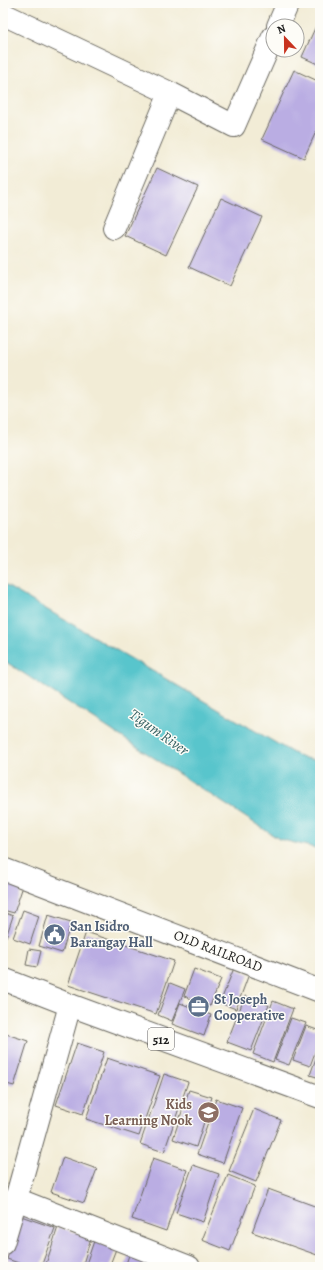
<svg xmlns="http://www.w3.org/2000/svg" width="323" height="1270" font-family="Alegreya,serif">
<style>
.water{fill:#58c5cc;stroke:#3a7074}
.building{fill:#baade3}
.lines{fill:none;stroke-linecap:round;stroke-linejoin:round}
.minor-casing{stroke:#67655d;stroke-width:24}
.major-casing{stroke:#67655d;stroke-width:24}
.minor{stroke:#fff;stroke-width:22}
.major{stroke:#fff;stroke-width:22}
.labels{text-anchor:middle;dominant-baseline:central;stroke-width:3;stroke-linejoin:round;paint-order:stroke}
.shield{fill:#fdfcf7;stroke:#605f5e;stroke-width:1}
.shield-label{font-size:13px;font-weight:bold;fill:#1c1c1c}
.service-label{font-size:14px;font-weight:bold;fill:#4e5e75;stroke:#fdfcf7;text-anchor:start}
.street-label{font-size:14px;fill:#1c1c1c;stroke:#fdfcf7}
.education-label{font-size:14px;font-weight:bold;fill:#785e54;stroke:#fdfcf7;text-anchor:end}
.water-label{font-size:15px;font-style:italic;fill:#346062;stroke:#fdfcf7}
</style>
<rect width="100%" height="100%" fill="#fdfcf7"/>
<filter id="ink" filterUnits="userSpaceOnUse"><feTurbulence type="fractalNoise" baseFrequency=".025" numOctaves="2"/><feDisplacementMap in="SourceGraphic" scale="8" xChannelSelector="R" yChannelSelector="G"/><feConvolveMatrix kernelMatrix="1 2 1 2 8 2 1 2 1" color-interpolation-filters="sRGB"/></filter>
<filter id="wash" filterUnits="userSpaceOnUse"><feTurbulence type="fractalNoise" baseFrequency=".012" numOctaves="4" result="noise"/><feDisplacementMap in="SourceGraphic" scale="16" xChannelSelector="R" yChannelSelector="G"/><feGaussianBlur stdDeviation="0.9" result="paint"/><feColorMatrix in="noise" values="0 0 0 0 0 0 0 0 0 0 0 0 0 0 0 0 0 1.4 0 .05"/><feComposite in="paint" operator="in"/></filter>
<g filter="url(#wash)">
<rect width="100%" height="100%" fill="#f2ecd6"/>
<path class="water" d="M3 584 300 757 320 761V849L279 839 3 660Z"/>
<g id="blocks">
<path class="building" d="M320 17V65L302 57Z
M294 70 320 82V123L304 158 262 139Z
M157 168 198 187 166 255 125 236Z
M221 198 262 217 230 286 189 267Z
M3 876 24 883 14 913 3 910Z
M23 910 39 916 30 944 13 938Z
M3 912 13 916 6 937 3 936Z
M48 915 71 922 62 953 39 946Z
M86 932 174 961 156 1014 68 985Z
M29 949 41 951 37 967 26 965Z
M234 968 249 974 236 1009 220 1003Z
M194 969 221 979 210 1006 184 996Z
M170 983 185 989 172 1021 158 1015Z
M245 996 269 1005 251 1051 227 1042Z
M273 1001 293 1009 273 1062 253 1054Z
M180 1003 211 1015 204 1036 172 1024Z
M291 1018 306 1023 289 1065 275 1060Z
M306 1026 320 1031V1039L310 1066 293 1060Z
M3 1033 28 1041 14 1086 3 1083Z
M77 1043 104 1052 83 1114 56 1105Z
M320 1047V1078L310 1075Z
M107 1058 160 1076 139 1136 86 1119Z
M164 1074 188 1082 164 1152 140 1144Z
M189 1090 212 1097 196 1147 173 1139Z
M216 1099 242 1108 223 1163 197 1154Z
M254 1109 281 1120 256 1182 229 1171Z
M63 1157 97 1169 84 1203 51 1192Z
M153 1158 187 1170 166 1231 132 1219Z
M193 1165 219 1174 203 1222 176 1213Z
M228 1175 255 1186 230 1251 202 1240Z
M268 1189 320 1208V1256L252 1232Z
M21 1216 55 1228 41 1267H30L7 1259Z
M58 1227 91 1238 82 1267H45Z
M94 1241 116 1249 109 1267H85Z
M130 1252 158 1261 156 1267H125Z"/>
</g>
</g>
<g filter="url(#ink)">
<use href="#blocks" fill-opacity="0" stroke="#67655d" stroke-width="1"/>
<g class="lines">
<defs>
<path id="minor" d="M3 14 170 93 234 126 273 37
M278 26 288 3
M114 228 170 93
M3 869 320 991
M16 1199 189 1267
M3 1243 16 1199 70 1005"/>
<path id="major" d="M3 979 70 1005 320 1097"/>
</defs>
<use href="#minor" class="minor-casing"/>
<use href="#major" class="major-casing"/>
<use href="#minor" class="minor"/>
<use href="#major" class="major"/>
</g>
</g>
<defs>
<symbol id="civic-disc" viewBox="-11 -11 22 22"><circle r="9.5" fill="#5c6f8a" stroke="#fdfcf7"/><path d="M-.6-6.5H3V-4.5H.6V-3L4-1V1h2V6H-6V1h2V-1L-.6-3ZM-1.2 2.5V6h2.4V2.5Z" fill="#fff"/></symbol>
<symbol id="office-disc" viewBox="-11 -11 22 22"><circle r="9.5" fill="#5c6f8a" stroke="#fdfcf7"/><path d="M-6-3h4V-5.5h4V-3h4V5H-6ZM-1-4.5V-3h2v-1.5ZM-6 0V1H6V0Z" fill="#fff"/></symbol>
<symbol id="school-disc" viewBox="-11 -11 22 22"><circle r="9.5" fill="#8d6e63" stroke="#fdfcf7"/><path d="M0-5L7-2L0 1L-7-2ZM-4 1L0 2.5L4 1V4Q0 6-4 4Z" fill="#fff"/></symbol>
</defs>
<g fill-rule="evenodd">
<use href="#civic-disc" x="42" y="922" width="25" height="25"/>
<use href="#office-disc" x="186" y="994" width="25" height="25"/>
<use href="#school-disc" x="196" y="1100" width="25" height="25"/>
</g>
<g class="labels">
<rect class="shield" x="148" y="1028" width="26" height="22" rx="3"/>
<g class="shield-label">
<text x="161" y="1039">512</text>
</g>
<g class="service-label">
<text x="70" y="926">San Isidro<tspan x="70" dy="16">Barangay Hall</tspan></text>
<text x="214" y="999">St Joseph<tspan x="214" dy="16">Cooperative</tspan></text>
</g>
<g class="street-label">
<text transform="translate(218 951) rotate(21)">OLD RAILROAD</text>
</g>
<g class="education-label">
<text x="192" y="1104">Kids<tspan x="192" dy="16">Learning Nook</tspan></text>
</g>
<g class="water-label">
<text transform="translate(159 732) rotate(35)">Tigum River</text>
</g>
</g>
<rect width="323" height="1270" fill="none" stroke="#fdfcf7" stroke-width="16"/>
<g transform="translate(285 38) rotate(338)"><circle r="19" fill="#fdfcf7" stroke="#a3a29f"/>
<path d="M0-3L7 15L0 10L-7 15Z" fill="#c8321e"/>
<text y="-6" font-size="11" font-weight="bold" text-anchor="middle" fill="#1c1c1c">N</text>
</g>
</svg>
